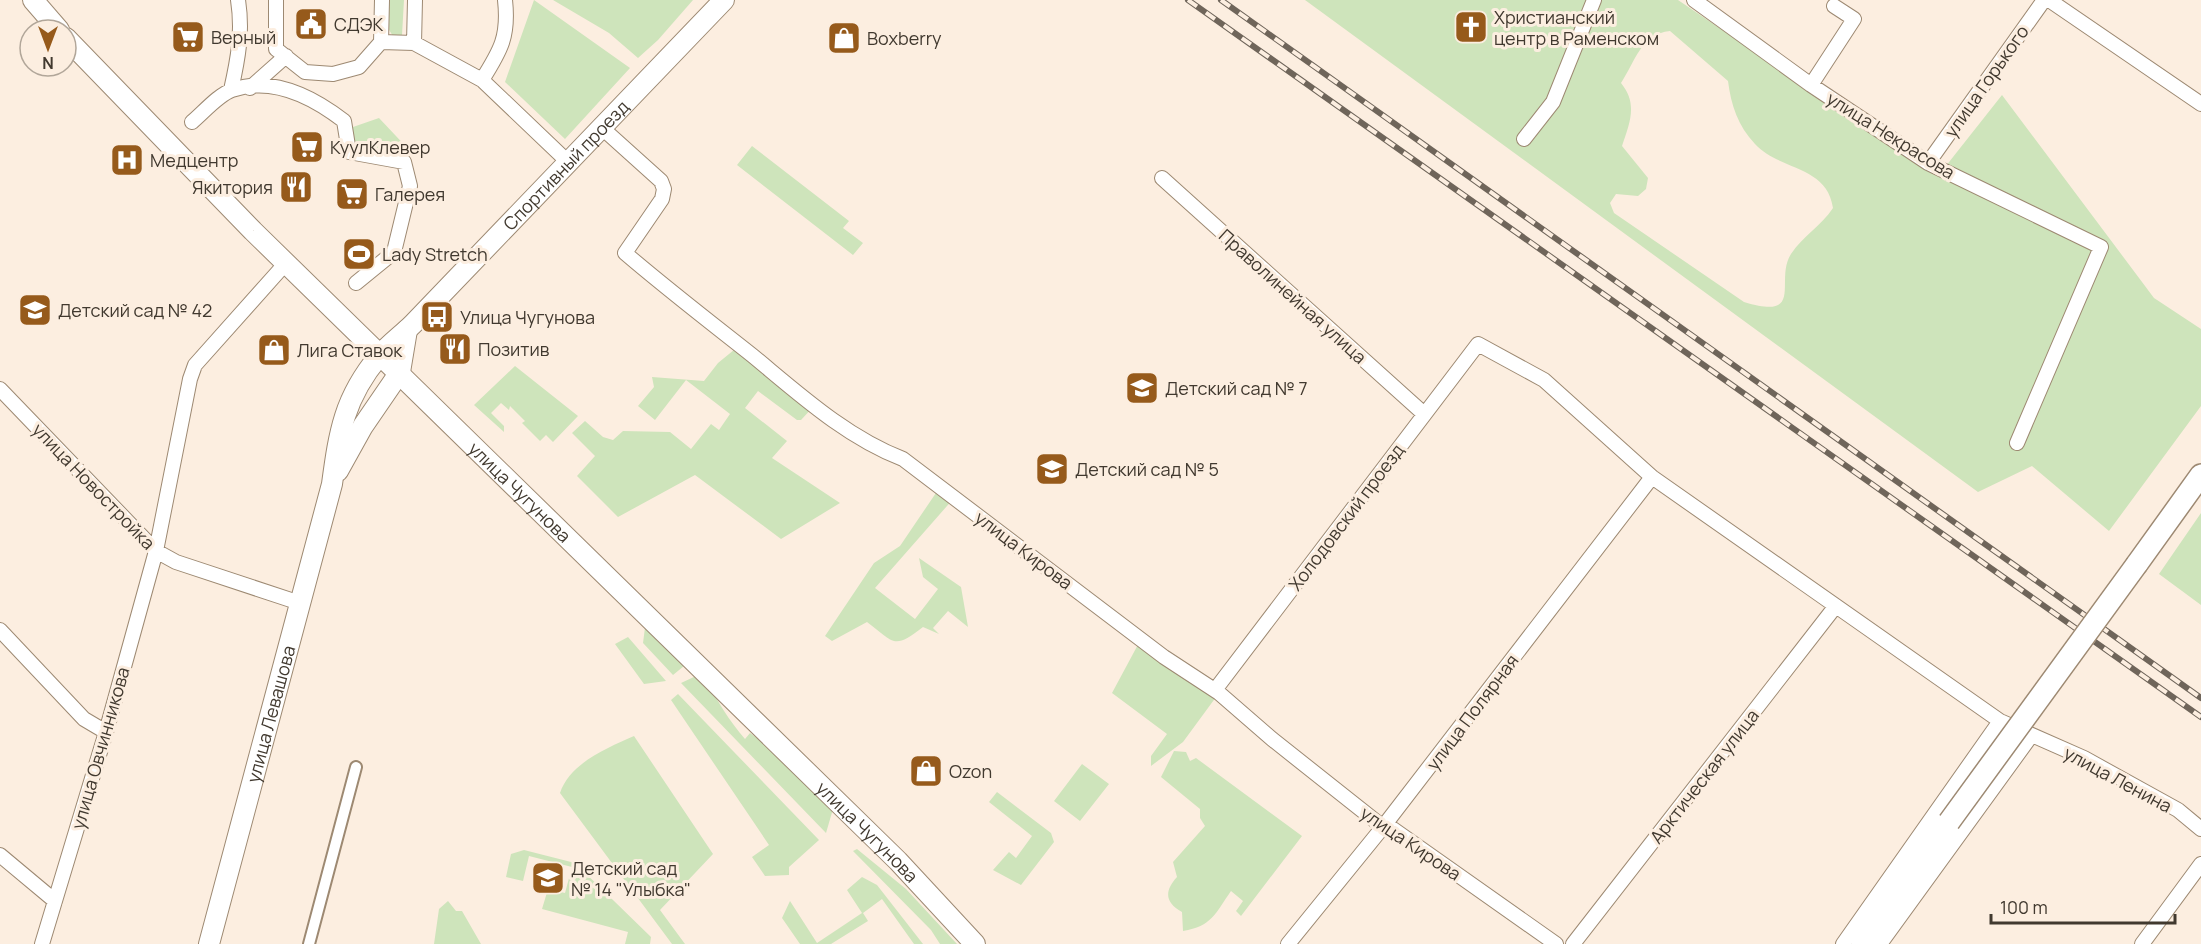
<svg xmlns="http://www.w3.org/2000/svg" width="2201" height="944" font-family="Manrope,sans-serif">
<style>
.green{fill:#cee4bb;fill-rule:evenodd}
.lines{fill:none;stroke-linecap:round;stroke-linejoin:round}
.pedestrian-casing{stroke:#9d8972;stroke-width:14}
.minor-casing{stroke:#9d8972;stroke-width:16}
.secondary-casing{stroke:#9d8972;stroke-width:22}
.primary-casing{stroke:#9d8972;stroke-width:24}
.pedestrian{stroke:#fff;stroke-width:10}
.minor{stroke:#fff;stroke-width:14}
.secondary{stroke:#fff;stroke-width:20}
.primary{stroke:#fff;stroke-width:21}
.rail-casing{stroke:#6f655a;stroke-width:6}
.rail{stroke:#fceee0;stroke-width:4;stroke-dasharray:11;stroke-linecap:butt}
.primary-bridge-casing{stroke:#9d8972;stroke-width:24;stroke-linecap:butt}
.primary-bridge{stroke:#fff;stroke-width:21}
.labels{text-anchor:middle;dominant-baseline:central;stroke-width:6;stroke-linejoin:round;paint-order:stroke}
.poi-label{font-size:18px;fill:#41392f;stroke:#fceee0;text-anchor:start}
.street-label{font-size:18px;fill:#41392f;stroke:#fceee0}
</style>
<rect width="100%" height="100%" fill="#fceee0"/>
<path class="green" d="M388 0H404L402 35 394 38 388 28Z
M534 0 630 68 565 139 505 82Z
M553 0H693L658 40 638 58 609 33Z
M1305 0H1678L1938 176 2002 95 2154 298 2201 329V406L2109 531 2032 466 1978 492ZM1670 31 1728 81C1731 105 1738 126 1755 144 1780 171 1827 165 1833 208 1821 226 1803 236 1791 254 1774 280 1806 321 1744 302L1614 213 1610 203 1616 194 1638 196 1646 189 1648 178 1622 146C1630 122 1638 104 1621 83 1635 62 1641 34 1670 31Z
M379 118 412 153H392L387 148H366L352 142 353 127Z
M752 146 849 221 843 228 863 243 853 255 737 165Z
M740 345 814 406 801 420H797L758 391 745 408 787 441 772 458 840 503 781 539 695 475 618 517 577 476 595 456 572 433 585 421 603 437 613 440 623 431 670 432 691 449 711 424 719 430 730 414 686 380 655 420 638 406 654 387 652 377 704 381 718 363Z
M515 366 578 416 553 442 546 435 540 441 522 423 525 421 510 406 509 410 501 403 491 413 504 426V432L474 405Z
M940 487 954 498 875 588 915 619 938 589 923 577 919 558 961 587 968 627 948 611 933 628 939 634 923 627C893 650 895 643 867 622L832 641 825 636 874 563 900 546Z
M2201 513V605L2159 574Z
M646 620 684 659V666L673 675 643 643Z
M628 637 666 681 644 684 615 644Z
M1141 639 1219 693 1183 742 1151 766V756L1167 734 1112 693Z
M696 676 705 677C715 698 730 722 745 739L750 733 777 753 833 809 826 833 681 683Z
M678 694 819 840 789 867V875L765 876 752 857 769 845 671 700Z
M634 736 713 854 660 910 685 944H672L560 793C570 763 607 748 634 736Z
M1174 751 1186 752 1190 761 1196 758 1302 836 1241 916 1236 911 1243 901 1231 891C1215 914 1212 926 1183 931L1182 912C1165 903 1164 891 1177 877L1173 862 1205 826 1200 818V809L1161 777Z
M1082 764 1109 784 1080 821 1054 801Z
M997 792 1051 833 1054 842 1021 885 993 870 1009 852 1016 858 1032 836 989 802Z
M857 849 906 889 957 944H940L931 930 853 851Z
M524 850 575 863 651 937 650 944H625L628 932 542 909 548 889 565 893 572 867 529 856 523 881 506 877 511 854Z
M862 877 877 885 923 944H914L882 899 863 913 868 921 831 944H800L782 918 790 901 817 943 862 913 847 890Z
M448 901 456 911H462L481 944H434L439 909Z"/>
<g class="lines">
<defs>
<path id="pedestrian" d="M309 944 356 767"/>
<path id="minor" d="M276 0V49L305 72 333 74 359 67 381 42 382 0
M1694 0 1811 85 1928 163 2101 247 2017 443
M2049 0 2201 104
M381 42 414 43 415 0
M414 43 482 80C501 50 509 36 505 0
M482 80 568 162
M1811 85 1854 19 1834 6
M250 88 286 56
M231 90C238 59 243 32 238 0
M192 122C203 113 218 95 232 90 272 76 313 97 344 121L349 152 404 162 410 186 394 252 356 283
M601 127 661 181 664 189 662 199 625 253C667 289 710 322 753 356 799 394 846 437 903 459L1164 657 1219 693 1272 739 1383 827 1393 829 1556 944
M1524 139 1553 102 1594 0
M1928 163 2044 0
M1162 178 1423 413
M0 389 156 551 176 562 300 603
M0 630 84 719 106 732
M1215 690 1478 344 1544 380 1652 477 2000 721 2084 758 2178 810 2201 829
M0 855 55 901
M42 944 106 732 156 551 190 379 195 365 286 263
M1288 944 1383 827 1652 477
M1573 944 1835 607
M1843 944 2000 721
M1880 944 2031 736
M2142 944 2201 864"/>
<g id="secondary">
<path d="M33 0 59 30"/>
<path id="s1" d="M66 38 253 231 898 861 975 944"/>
<path d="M338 471 363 426 400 372 407 330"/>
<path id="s2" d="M209 944 332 484C339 432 344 398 379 356 389 344 402 335 413 324L724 0"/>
</g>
<path id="primary" d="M2137 564 2201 475
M1862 944 1949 822"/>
</defs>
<use href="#pedestrian" class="pedestrian-casing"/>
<use href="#minor" class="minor-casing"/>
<use href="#secondary" class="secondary-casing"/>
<use href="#primary" class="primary-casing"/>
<use href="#pedestrian" class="pedestrian"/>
<use href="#minor" class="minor"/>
<use href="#secondary" class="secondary"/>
<use href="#primary" class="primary"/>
<defs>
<path id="rail" d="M1188 0 2201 717
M1221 0 2201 698"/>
</defs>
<use href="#rail" class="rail-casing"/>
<use href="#rail" class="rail"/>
<defs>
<path id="primary-bridge" d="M1949 822 2137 564"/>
</defs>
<use href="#primary-bridge" class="primary-bridge-casing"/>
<use href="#primary-bridge" class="primary-bridge"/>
</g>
<defs>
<symbol id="civic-square" viewBox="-11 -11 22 22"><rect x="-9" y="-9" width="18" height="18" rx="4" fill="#965a1b" stroke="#fceee0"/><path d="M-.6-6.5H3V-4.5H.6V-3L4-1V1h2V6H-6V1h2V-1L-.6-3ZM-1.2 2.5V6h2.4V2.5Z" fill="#fff"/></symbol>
<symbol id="church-square" viewBox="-11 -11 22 22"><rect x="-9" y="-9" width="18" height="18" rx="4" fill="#965a1b" stroke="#fceee0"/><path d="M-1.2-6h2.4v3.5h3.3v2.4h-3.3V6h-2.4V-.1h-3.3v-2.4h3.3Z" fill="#fff"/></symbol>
<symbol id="supermarket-square" viewBox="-11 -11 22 22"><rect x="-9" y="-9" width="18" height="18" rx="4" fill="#965a1b" stroke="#fceee0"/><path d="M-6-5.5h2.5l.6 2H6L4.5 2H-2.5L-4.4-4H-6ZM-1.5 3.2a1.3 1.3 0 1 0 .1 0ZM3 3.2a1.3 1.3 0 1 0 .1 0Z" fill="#fff"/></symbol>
<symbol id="shop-square" viewBox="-11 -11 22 22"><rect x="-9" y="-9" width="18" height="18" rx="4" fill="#965a1b" stroke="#fceee0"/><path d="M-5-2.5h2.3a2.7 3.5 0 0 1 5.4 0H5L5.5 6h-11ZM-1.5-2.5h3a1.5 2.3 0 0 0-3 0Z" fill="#fff"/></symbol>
<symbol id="hospital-square" viewBox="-11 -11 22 22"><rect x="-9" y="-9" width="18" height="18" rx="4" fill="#965a1b" stroke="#fceee0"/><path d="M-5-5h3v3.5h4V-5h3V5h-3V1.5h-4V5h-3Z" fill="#fff"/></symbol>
<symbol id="restaurant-square" viewBox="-11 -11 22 22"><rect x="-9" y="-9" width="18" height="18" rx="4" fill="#965a1b" stroke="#fceee0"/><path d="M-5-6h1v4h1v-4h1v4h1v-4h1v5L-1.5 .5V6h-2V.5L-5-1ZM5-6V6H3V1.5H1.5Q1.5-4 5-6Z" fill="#fff"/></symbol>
<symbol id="stadium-square" viewBox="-11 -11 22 22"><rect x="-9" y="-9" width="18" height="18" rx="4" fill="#965a1b" stroke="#fceee0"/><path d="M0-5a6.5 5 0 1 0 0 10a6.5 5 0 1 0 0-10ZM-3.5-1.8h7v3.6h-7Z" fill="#fff"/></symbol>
<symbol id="school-square" viewBox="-11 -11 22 22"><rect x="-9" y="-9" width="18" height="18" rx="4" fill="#965a1b" stroke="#fceee0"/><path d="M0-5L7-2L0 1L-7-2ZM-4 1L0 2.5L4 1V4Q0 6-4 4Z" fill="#fff"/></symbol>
<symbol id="bus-square" viewBox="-11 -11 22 22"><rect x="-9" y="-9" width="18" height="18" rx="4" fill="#965a1b" stroke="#fceee0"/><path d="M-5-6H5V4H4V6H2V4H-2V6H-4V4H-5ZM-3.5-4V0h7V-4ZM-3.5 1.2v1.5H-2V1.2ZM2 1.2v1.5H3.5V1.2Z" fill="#fff"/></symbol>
</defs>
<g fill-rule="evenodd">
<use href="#civic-square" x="292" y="5" width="38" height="38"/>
<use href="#church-square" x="1452" y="8" width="38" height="38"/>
<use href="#supermarket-square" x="169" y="18" width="38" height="38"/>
<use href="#shop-square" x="825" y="19" width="38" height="38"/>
<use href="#supermarket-square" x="288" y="128" width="38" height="38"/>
<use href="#hospital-square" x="108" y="141" width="38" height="38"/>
<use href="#restaurant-square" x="277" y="168" width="38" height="38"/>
<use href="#supermarket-square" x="333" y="175" width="38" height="38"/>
<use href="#stadium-square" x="340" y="235" width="38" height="38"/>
<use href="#school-square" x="16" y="291" width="38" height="38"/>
<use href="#bus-square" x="418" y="298" width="38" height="38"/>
<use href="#restaurant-square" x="436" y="330" width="38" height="38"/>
<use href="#shop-square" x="255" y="331" width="38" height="38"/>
<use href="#school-square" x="1123" y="369" width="38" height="38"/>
<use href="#school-square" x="1033" y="450" width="38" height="38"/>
<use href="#shop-square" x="907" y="752" width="38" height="38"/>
<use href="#school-square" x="529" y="859" width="38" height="38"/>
</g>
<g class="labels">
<g class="poi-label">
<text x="1494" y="17">Христианский<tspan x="1494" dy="21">центр в Раменском</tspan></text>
<text x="334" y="24">СДЭК</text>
<text x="211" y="37">Верный</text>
<text x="867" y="38">Boxberry</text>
<text x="330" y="147">КуулКлевер</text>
<text x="150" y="160">Медцентр</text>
<text x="273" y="187" text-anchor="end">Якитория</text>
<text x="375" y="194">Галерея</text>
<text x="382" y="254">Lady Stretch</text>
<text x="58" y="310">Детский сад № 42</text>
<text x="460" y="317">Улица Чугунова</text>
<text x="478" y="349">Позитив</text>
<text x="297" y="350">Лига Ставок</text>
<text x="1165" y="388">Детский сад № 7</text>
<text x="1075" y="469">Детский сад № 5</text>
<text x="949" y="771">Ozon</text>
<text x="571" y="868">Детский сад<tspan x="571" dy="21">№ 14 "Улыбка"</tspan></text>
</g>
<g class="street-label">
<text transform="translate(1986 81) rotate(-55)">улица Горького</text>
<text transform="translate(1891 135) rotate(32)">улица Некрасова</text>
<text stroke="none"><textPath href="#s2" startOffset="882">Спортивный проезд</textPath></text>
<text transform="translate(1293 296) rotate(42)">Праволинейная улица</text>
<text transform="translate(94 486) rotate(46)">улица Новостройка</text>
<text stroke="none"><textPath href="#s1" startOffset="642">улица Чугунова</textPath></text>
<text transform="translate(1346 517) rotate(-53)">Холодовский проезд</text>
<text transform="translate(1024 550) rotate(37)">улица Кирова</text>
<text transform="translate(1472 712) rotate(-53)">улица Полярная</text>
<text stroke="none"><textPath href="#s2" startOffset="238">улица Левашова</textPath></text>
<text transform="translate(100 748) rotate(-74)">улица Овчинникова</text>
<text transform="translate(1704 776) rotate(-52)">Арктическая улица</text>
<text transform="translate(2118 779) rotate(28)">улица Ленина</text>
<text stroke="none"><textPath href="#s1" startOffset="1128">улица Чугунова</textPath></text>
<text transform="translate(1411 843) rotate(34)">улица Кирова</text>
</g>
</g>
<g transform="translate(48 48) rotate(180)"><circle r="28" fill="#fceee0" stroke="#b1a699" stroke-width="1.5"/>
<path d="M0-4.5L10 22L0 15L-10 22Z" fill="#965a1b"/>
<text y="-9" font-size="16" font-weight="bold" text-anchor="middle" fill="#41392f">N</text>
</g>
<path d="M1991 914v9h184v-9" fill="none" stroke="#41392f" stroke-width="3"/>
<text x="2000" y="914" font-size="18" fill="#41392f" stroke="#fceee0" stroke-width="4.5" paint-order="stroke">100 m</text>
</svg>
